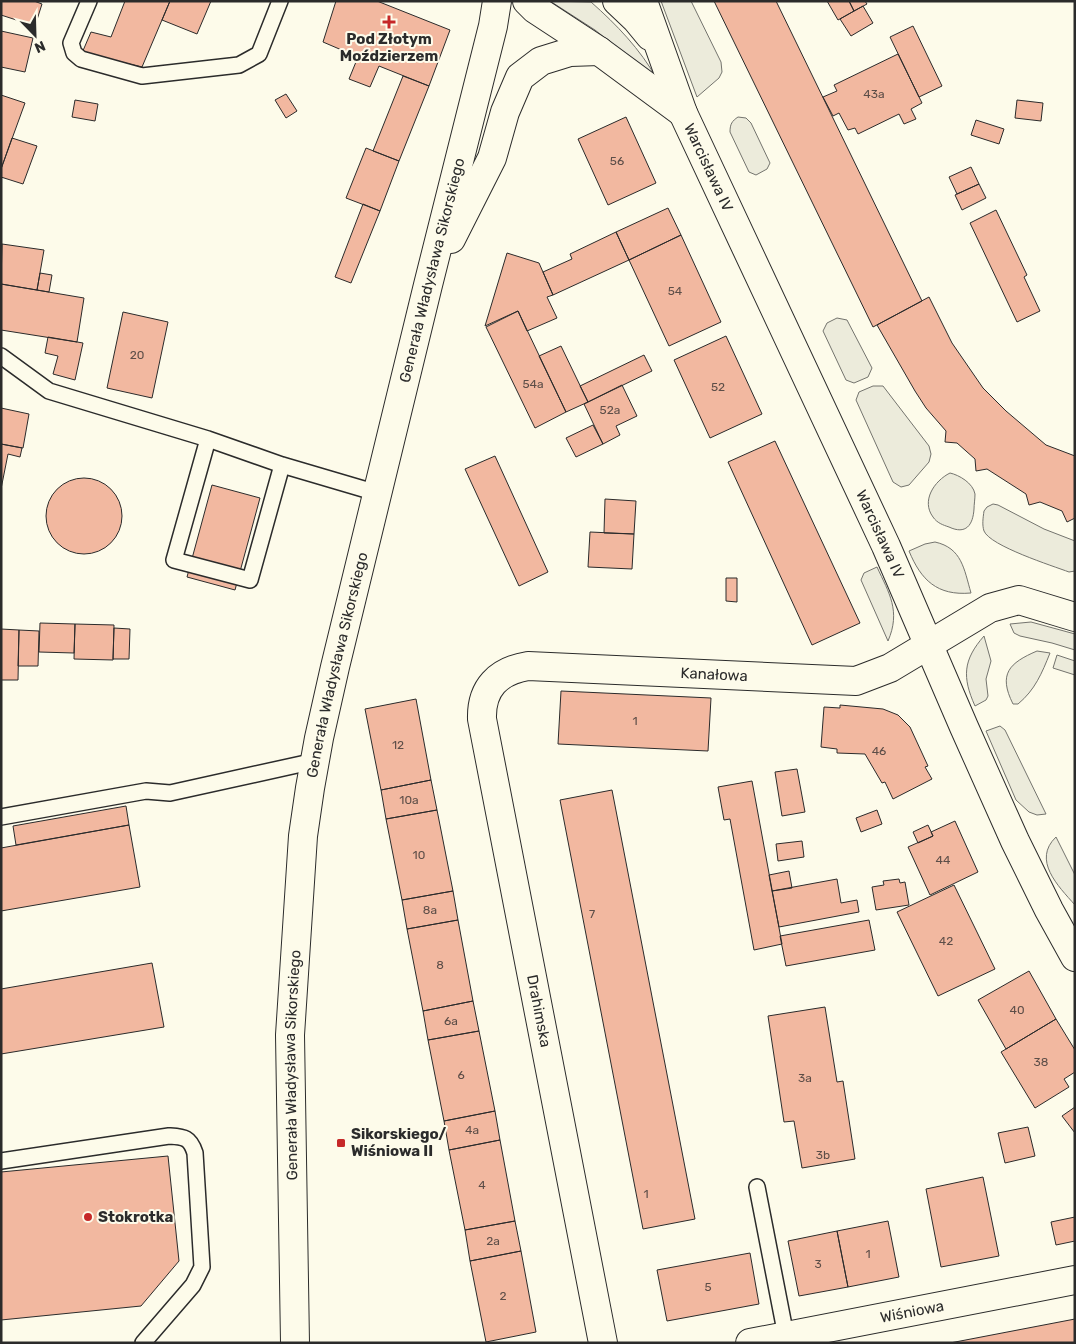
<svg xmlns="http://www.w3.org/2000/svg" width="1076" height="1344" font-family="Rubik,sans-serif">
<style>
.green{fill:#ecebdb;stroke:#74746e}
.building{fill:#f2b8a0;stroke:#2b2b2b}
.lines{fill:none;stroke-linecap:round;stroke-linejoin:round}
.service-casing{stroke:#2b2b2b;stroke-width:18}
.minor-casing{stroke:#2b2b2b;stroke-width:30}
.tertiary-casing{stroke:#2b2b2b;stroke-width:30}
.service{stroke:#fdfbea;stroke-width:15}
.minor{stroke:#fdfbea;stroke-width:28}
.tertiary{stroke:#fdfbea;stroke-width:28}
.poi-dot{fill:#c62828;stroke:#fdfbea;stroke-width:2}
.labels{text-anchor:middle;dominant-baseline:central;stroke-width:4;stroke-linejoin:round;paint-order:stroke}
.number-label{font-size:12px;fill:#5d4e48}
.poi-label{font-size:15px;font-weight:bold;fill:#2b2b2b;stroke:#fdfbea;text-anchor:start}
.street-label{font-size:15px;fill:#2b2b2b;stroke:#fdfbea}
</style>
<rect width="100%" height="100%" fill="#fdfbea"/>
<path class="green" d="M550 1 591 2C617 25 640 49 657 79L595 30Z
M661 1H691L721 62 722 72 719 78 697 97Z
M738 117 746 118 751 123 770 163 767 169 756 175 749 172 730 132C730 124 732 121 738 117Z
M837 318 847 320 872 368 868 377 854 383 846 380 823 331 827 323Z
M873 386H883L929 446 931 454 929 462 909 485 901 487 893 482 856 400 859 392Z
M950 473C959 475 973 483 975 494 975 499 974 505 974 509 973 525 966 535 949 527 943 525 937 523 933 517 921 501 934 481 950 473Z
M993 504 998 505 1044 529 1075 541V571L1069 572C1053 566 990 546 984 531 982 525 983 518 984 511L987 507Z
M935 542C962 548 964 569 971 593 937 596 921 580 909 551L925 544Z
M877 567C889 593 901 611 888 641L861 580 864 573Z
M1031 622 1075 634V650L1052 643 1020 636 1014 633 1010 624Z
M984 636 991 661 986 679 988 696 986 700 975 706C962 677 963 660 984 636Z
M1037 651 1050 653C1042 673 1035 690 1018 704H1013C998 674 1009 663 1037 651Z
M1057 655 1075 661V675L1053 668Z
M1000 726 1005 730 1046 814 1037 815 1029 812 1016 800 986 731Z
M1056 837 1075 875V905C1058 886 1032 860 1056 837Z"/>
<path class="building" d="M1 1H34L42 4 35 26 1 15Z
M125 1H170L142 67 82 53 91 32 111 37Z
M170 1H211L197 34 162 20Z
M336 1H377L450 30 429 86 379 66 370 87 349 79 358 57 323 42Z
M714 1H776L922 301 873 327Z
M827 1H849L854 11 838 20Z
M849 1H865L867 4 854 11Z
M863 6 873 23 851 36 840 19Z
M913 26 942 86 919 97 890 37Z
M1 31 33 38 25 72 1 67Z
M898 54 922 103 911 109 916 119 904 124 899 114 858 134 855 128 848 130 839 113 833 116 823 97 837 91 834 85Z
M403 76 429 86 399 161 373 151Z
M286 94 297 111 286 118 275 100Z
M1 95 25 103 1 169Z
M75 100 98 104 95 121 72 117Z
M1017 100 1043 103 1041 121 1015 118Z
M626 117 656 183 608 205 578 139Z
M976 120 1004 129 999 144 971 135Z
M12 138 37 146 23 184 1 177V169Z
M366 148 399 161 380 211 346 198Z
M971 167 979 184 957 194 949 177Z
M979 184 986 198 962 210 955 195Z
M363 204 380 211 351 283 335 277Z
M668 208 681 235 629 260 616 232Z
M996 210 1027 275 1024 277 1040 311 1017 322 970 223Z
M616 232 629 260 553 295 543 272 572 259 570 254Z
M681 235 721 322 669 346 629 260Z
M2 244 44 250 37 290 1 284Z
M507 253 539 263 553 295 547 297 557 318 527 331 518 311 485 326Z
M40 273 52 275 49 292 37 290Z
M1 284 84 298 77 342 1 330Z
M929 297 952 343 983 388 1006 411 1046 445 1075 456V518L1067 522 1062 511 1040 502 1029 505 1026 494 987 469 976 471 975 459 957 443 945 442 946 431 926 408 915 391 877 325Z
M518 311 566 412 535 428 486 327Z
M123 312 168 322 152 398 107 388Z
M726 336 762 414 710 438 674 360Z
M48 337 83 343 75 380 53 374 58 356 45 353Z
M561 346 588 402 566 412 539 356Z
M644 355 652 371 588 402 580 386Z
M622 385 637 416 616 426 620 435 603 444 584 404Z
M1 408 29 414 23 448 1 444Z
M593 425 603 444 576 457 566 438Z
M775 441 860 623 812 645 728 462Z
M1 444 22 448 20 457 8 454 1 489Z
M495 456 548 572 519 586 465 469Z
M46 516a38 38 0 1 1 76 0a38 38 0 1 1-76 0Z
M212 485 260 498 235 590 187 577Z
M605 499 636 501 634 534 604 533Z
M590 532 634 534 632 569 588 567Z
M726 578H737V602L726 601Z
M40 623 75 624 74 653 39 652Z
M75 624 114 625 113 660 74 659Z
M114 628 130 629 129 659H113Z
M1 629 19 630 18 680H1Z
M19 630 39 631 38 666H18Z
M561 691 711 698 708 751 558 744Z
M416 699 431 780 381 790 365 709Z
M840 705 883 709 898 715 910 727 928 766 925 767 932 779 893 799 885 782 882 783 865 754 837 753V749L821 747 824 707 840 708Z
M797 769 805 812 782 816 775 772Z
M431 780 437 810 386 819 381 790Z
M752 781 782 944 754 950 730 819 724 820 718 787Z
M612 790 695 1219 643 1229 560 800Z
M126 806 129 825 16 845 13 826Z
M437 810 453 891 402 900 386 819Z
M877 810 882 824 861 832 856 818Z
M955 821 978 872 930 895 908 847 933 836 931 832Z
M129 825 140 887 1 911V848Z
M928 825 933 836 918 843 913 832Z
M802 841 804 857 778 861 776 844Z
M789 871 792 888 772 891 769 875Z
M837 879 841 903 857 900 859 912 779 927 772 891Z
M899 879 900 883 905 882 909 905 876 910 872 887 884 885 883 881Z
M954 885 995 969 938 996 897 912Z
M453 891 458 920 407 929 402 900Z
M458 920 473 1001 423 1011 407 929Z
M869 920 875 950 786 966 780 936Z
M152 963 164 1027 1 1054V989Z
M1029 971 1056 1019 1006 1049 978 1000Z
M473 1001 479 1031 428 1040 423 1011Z
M825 1007 837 1082 843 1081 855 1159 802 1168 794 1121 784 1122 768 1016Z
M1056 1019 1075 1050V1072L1064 1079 1069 1087 1035 1108 1001 1052Z
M479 1031 495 1111 444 1121 428 1040Z
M1075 1107V1133L1062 1116Z
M495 1111 500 1140 449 1150 444 1121Z
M1028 1127 1035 1156 1005 1163 998 1133Z
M500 1140 515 1221 465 1230 449 1150Z
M168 1156 179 1261 141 1306 1 1320V1172Z
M983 1177 999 1256 941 1267 926 1189Z
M1075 1217V1241L1056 1245 1051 1222Z
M515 1221 521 1251 470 1261 465 1230Z
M888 1221 899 1277 848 1287 837 1231Z
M837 1231 848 1287 799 1296 788 1241Z
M521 1251 536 1332 486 1342 470 1261Z
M750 1253 759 1304 667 1321 657 1270Z
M1075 1319V1343H950Z"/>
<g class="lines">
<defs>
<path id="service" d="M89 1 71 43 74 53 81 59 142 76 239 65 259 54 280 1
M1 356 49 391 208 439 282 465 377 493
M208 439 174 560 250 580 282 465
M1 817 146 791 170 793 315 761
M1 1161 169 1136C184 1137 190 1137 195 1153L202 1267 193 1285 143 1343
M757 1187 786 1336"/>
<g id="minor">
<path id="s1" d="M603 1343 482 719C481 688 498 671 528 666L856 681 890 668 990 608 1019 600 1075 617"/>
<path id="s2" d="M750 1343 1075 1280"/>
</g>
<g id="tertiary">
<path d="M527 1 535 9 599 51 683 113"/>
<path d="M617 1 636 19 650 36"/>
<path id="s3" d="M643 1 683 113 886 546 964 727 1015 841 1049 910 1075 957"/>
<path d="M451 239 492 158 505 112 520 77 541 61 570 52 599 51"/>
<path id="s4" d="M295 1343 290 1035 303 836 310 788 319 738 335 667 428 285 493 26 497 1"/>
</g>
</defs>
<use href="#service" class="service-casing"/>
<use href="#minor" class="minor-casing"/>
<use href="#tertiary" class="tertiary-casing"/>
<use href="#service" class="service"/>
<use href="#minor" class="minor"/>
<use href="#tertiary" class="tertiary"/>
</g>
<g class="poi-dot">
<path d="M386.5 14.5h5v5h5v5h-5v5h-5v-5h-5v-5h5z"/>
<rect x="336" y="1138" width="10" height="10" rx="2.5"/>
<circle cx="88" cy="1217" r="5"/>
</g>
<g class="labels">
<g class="number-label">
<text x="874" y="94">43a</text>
<text x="617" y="161">56</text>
<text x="675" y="291">54</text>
<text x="137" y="355">20</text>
<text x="533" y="384">54a</text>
<text x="718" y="387">52</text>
<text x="610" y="410">52a</text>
<text x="635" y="721">1</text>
<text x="398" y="745">12</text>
<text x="879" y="751">46</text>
<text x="409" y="800">10a</text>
<text x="419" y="855">10</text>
<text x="943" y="860">44</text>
<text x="430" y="910">8a</text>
<text x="592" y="914">7</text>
<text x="946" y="941">42</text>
<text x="440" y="965">8</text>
<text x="1017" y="1010">40</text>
<text x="451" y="1021">6a</text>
<text x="1041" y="1062">38</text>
<text x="461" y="1075">6</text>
<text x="805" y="1078">3a</text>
<text x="472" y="1130">4a</text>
<text x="823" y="1155">3b</text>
<text x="482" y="1185">4</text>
<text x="646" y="1194">1</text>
<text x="493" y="1241">2a</text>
<text x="868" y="1254">1</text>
<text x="818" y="1264">3</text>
<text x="708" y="1287">5</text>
<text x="503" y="1296">2</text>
</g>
<g class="poi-label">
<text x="389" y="39" text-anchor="middle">Pod Złotym<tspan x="389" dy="17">Moździerzem</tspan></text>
<text x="351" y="1134">Sikorskiego/<tspan x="351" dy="17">Wiśniowa II</tspan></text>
<text x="98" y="1217">Stokrotka</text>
</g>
<g class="street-label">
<text stroke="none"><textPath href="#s3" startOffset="179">Warcisława IV</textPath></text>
<text stroke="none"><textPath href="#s4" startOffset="1088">Generała Władysława Sikorskiego</textPath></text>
<text stroke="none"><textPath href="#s3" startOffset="584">Warcisława IV</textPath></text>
<text stroke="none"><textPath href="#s4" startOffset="682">Generała Władysława Sikorskiego</textPath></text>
<text stroke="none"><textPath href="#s1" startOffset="900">Kanałowa</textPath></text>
<text transform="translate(539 1011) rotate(79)">Drahimska</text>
<text stroke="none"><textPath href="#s4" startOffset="278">Generała Władysława Sikorskiego</textPath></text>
<text stroke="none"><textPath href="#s2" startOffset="165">Wiśniowa</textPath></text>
</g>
</g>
<rect width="1076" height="1344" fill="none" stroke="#2b2b2b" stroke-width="5"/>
<g transform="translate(35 35) rotate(157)" stroke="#fdfbea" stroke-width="4" paint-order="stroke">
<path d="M0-4L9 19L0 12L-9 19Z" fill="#2b2b2b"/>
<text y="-8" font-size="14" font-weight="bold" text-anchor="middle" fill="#2b2b2b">N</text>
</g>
</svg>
